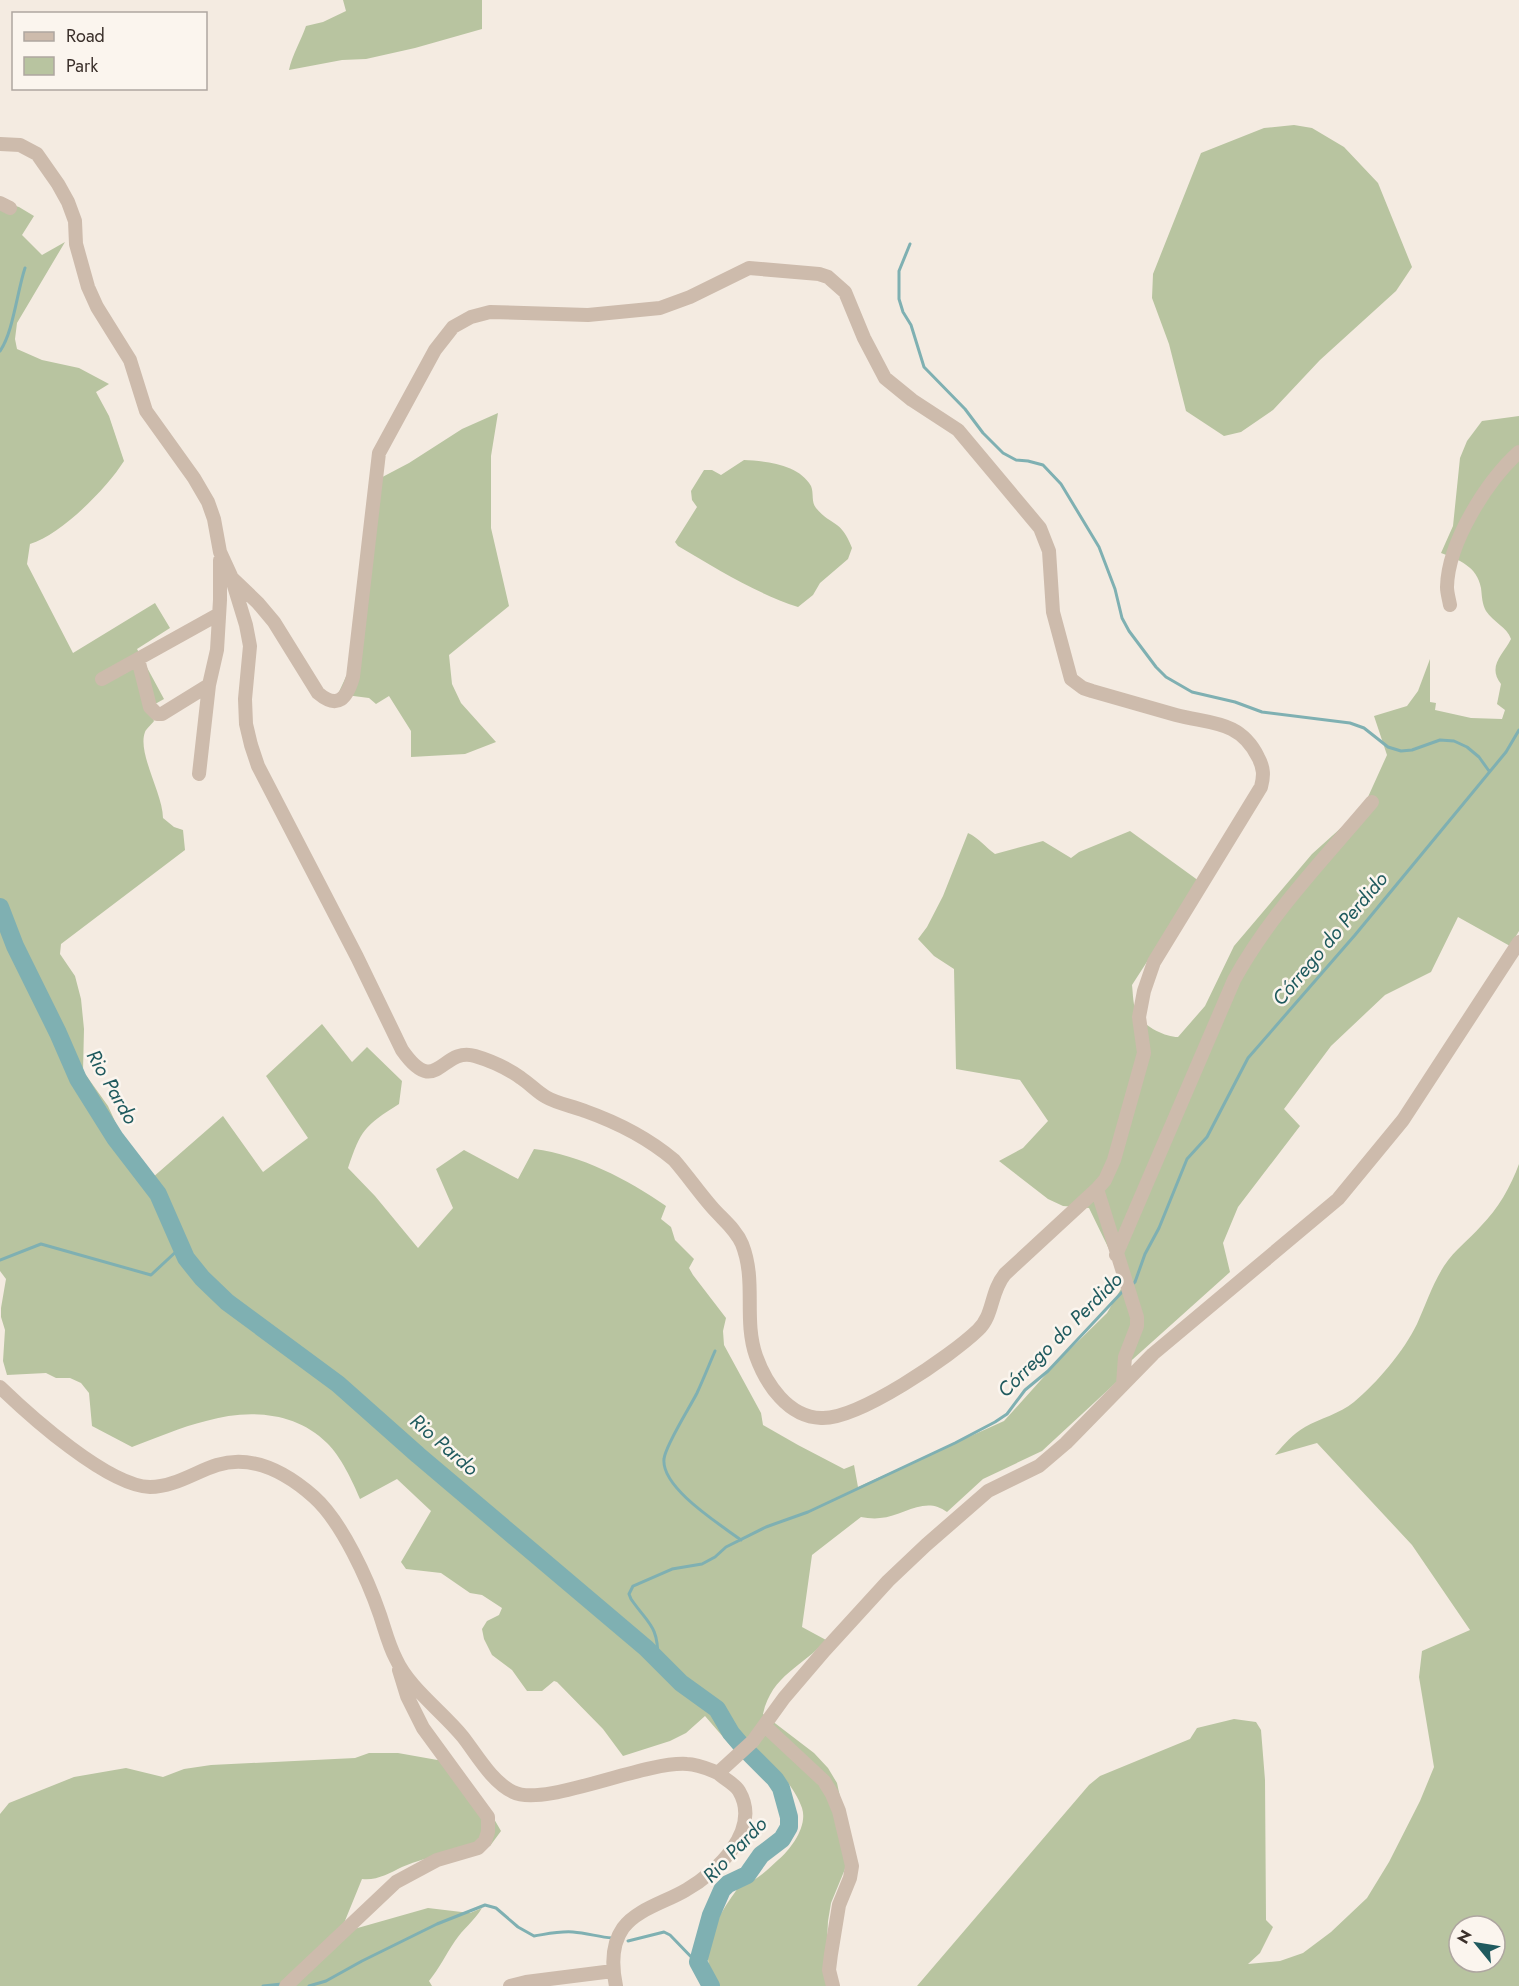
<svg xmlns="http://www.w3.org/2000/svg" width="1519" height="1986" font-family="Jost,sans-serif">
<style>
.green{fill:#b8c4a0;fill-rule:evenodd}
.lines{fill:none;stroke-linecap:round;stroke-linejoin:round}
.stream{stroke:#7fb0b2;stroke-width:3}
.river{stroke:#7fb0b2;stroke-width:18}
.minor{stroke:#cdbbac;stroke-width:14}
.labels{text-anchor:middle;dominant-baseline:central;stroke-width:5;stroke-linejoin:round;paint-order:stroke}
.water-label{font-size:20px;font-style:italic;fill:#1f5a5e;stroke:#fbf5ee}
</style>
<rect width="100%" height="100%" fill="#f4ebe1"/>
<path class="green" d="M343 0H482V29L415 48 366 59 342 60 289 70C292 55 301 41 306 26L323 22 346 11Z
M1294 125 1312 128 1344 147 1378 183 1412 267 1396 291 1320 360 1273 410 1241 432 1224 436 1186 411 1169 344 1152 298 1153 274 1201 153 1264 128Z
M0 201 19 207 34 216 22 235 42 255 65 242 17 323 15 339 17 349 42 360 79 368 109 384 96 392 109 416 124 461C107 488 61 535 30 544L27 564 73 653 155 603 170 628 137 649 164 699 148 708 154 721C152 724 146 729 145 732 137 753 163 794 163 818L174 827 183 830 185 850 61 944 60 954 75 976 81 999 84 1029 83 1071 108 1106 144 1185 223 1116 263 1172 308 1138 266 1076 322 1024 352 1062 367 1047 402 1081 399 1104C364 1126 361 1130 348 1168L375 1196 418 1248 453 1208 436 1169 464 1150 518 1179 534 1149C581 1155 627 1179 666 1206L661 1219 671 1227 675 1240 694 1259 689 1268 693 1275 726 1318 723 1331 724 1345 761 1413 763 1425 798 1445 844 1469 854 1465 858 1487 1004 1421 1058 1361 1107 1313 1125 1282 1089 1208 1063 1206 1048 1199 999 1161 1023 1148 1048 1121 1020 1080 956 1069 954 969 934 956 918 939 927 927 943 896 968 833C979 838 985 847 995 854L1043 841 1071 858 1079 852 1130 831 1199 881 1132 985C1133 993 1133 1007 1137 1014 1143 1026 1165 1037 1178 1037L1205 1006 1234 946 1312 854 1363 808 1387 755 1374 716 1407 706 1418 691 1430 659V702L1436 703 1435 710 1471 718 1502 719 1505 710 1497 704 1501 684C1487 666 1503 655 1511 639 1507 627 1493 622 1486 611 1482 604 1482 596 1481 588 1477 566 1459 560 1441 553L1453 526 1460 458 1467 441 1482 421 1519 416V931L1510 946 1458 917 1431 972 1385 995 1331 1046 1284 1109 1300 1126 1238 1207 1223 1243 1230 1272 1123 1368 1122 1377 1042 1451 983 1479 947 1512C925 1495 904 1516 880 1518 874 1519 867 1518 861 1517L812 1555 802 1627 826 1640C803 1667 772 1674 763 1714L814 1753 828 1768 837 1783 852 1852 831 1903 828 1921 826 1962 833 1986H715C712 1976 707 1964 708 1953 709 1928 726 1905 740 1885 756 1882 766 1871 778 1860 791 1849 808 1826 802 1808 793 1782 768 1761 750 1742L736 1752 705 1716 686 1733 670 1741 623 1756 603 1729 557 1682 554 1681 542 1691H527L512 1670 492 1655 484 1639 482 1629 487 1621 499 1615 502 1608 482 1595 470 1593 441 1573 406 1569 401 1562 431 1511 397 1479 360 1499C353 1482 340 1455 327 1443 295 1411 247 1409 206 1421 181 1427 156 1438 132 1447L92 1426 89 1393 81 1383 70 1378H56L46 1373 7 1375 3 1361 5 1330 1 1317V1308L6 1279 0 1271Z
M498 413 491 456V528L509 606 449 655 452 684 461 703 496 742 465 754 411 757V731L389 696 376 704 369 698 338 694 350 668 371 483 409 463 462 429Z
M744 460C765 461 799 464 811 486 814 493 811 502 816 508 832 527 841 519 852 548L848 559 820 583 813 595 798 607C755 593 717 569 678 546L675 542 697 507 692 500 691 491 704 470H712L721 475Z
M1519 1164V1986H917L1089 1785 1100 1776 1190 1739 1197 1728 1234 1719 1256 1722 1261 1730 1265 1780 1266 1920 1273 1927 1260 1953 1248 1964 1280 1961 1303 1953 1331 1932 1367 1898 1389 1862 1420 1801 1434 1767 1419 1677 1422 1651 1470 1630 1412 1545 1317 1443 1275 1455C1284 1444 1293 1434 1305 1427 1321 1418 1339 1414 1354 1402 1377 1383 1404 1351 1417 1324 1426 1304 1432 1285 1444 1266 1456 1248 1468 1241 1481 1226 1498 1209 1511 1186 1519 1164ZM1459 1926H1495V1962H1459Z
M369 1753H398L443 1761 490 1812 501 1831 490 1846C460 1853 431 1854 402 1867 390 1873 376 1881 362 1879L340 1933 428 1908 470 1913 482 1908C474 1921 463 1929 455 1941 446 1954 439 1969 429 1981L432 1986H0V1814L9 1803 74 1777 126 1768 163 1777 184 1769 211 1765 355 1758Z"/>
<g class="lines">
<path class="stream" d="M910 244 899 271V299L903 312 911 325 924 367 965 409 983 433 1003 453 1016 460 1028 461 1043 465 1061 484 1099 547 1115 589 1122 618 1129 631 1156 667 1166 677 1192 692 1235 702 1262 712 1350 723 1364 728 1388 747 1401 751 1412 750 1440 740 1454 741 1467 747 1479 757 1489 771
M0 351C13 333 17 292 25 268
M0 1260 41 1244 151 1275 181 1247
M1131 1285 1135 1282 1145 1254 1159 1228 1187 1159 1207 1137 1248 1058 1355 935 1459 809 1506 752 1519 730
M715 1351C709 1365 703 1380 697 1393 690 1407 665 1446 664 1459 661 1488 721 1525 741 1540
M658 1659C658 1625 649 1625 631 1599L629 1594 633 1586 672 1569 702 1564 715 1557 726 1547 766 1527 808 1512 955 1443 995 1422 1007 1414 1025 1390 1048 1371 1123 1291
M628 1941 664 1932 670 1935 698 1964
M263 1986 282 1984
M309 1986 326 1981 362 1961 437 1924 485 1905 496 1908 518 1927 534 1936C547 1934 559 1931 573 1932 587 1933 599 1937 612 1938"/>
<path class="river" d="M0 907 15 946 58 1033 78 1079 115 1138 158 1194 186 1258 202 1278 227 1302 338 1384 418 1455 646 1648 681 1683 717 1709 731 1733 743 1747 775 1779 781 1788 789 1817V1827L782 1839 761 1855 747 1875 728 1884 722 1890 711 1915 698 1962 711 1986"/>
<path class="minor" d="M0 144 20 145 37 154 58 184 68 202 75 221 76 244 88 287 97 307 130 360 146 411 194 478 208 502 214 519 220 552 231 576 246 625 250 646 245 699 246 724 251 745 258 766 357 957 402 1050C437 1100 441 1046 475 1056 492 1061 507 1068 521 1078 530 1084 537 1092 546 1097 558 1104 573 1106 585 1111 616 1122 649 1139 674 1160 687 1175 698 1191 711 1206 721 1218 736 1229 742 1244 757 1282 743 1318 756 1356 766 1384 788 1417 821 1418 858 1420 951 1356 978 1330 994 1315 990 1292 1005 1274L1097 1189 1137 1317V1326L1125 1357 1123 1384
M0 203 10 208
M232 578 258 603 274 622 318 693C338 710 347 698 353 677L379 453 435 350 453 327 471 317 490 312 588 315 660 308 690 297 749 268 819 274 828 277 845 292 864 338 885 378 912 400 958 430 1040 528 1049 551 1053 612 1071 679 1083 688 1092 691C1120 699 1148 707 1176 715 1210 724 1240 720 1258 757 1264 768 1264 776 1261 787L1154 962 1144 991 1139 1017 1144 1053 1114 1160 1105 1180 1097 1189
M1450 605C1449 599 1447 593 1447 587 1448 542 1487 481 1519 452
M138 659 150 707 157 714H162L209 685
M102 679 219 614
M199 774 209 685 217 650 220 600V560
M1116 1255 1234 980C1270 914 1324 859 1372 802
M0 1387C30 1416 108 1486 150 1487 174 1487 195 1472 217 1465 253 1454 288 1474 314 1497 342 1522 368 1580 380 1615 385 1630 389 1646 396 1659 409 1688 443 1712 463 1737 477 1755 492 1782 513 1792 544 1808 643 1761 687 1764 698 1764 708 1769 718 1773L753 1741 784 1698 825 1650 888 1581 926 1545 988 1491 1039 1466 1066 1443 1153 1354 1338 1199 1403 1120 1519 942
M765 1726 824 1781 832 1794 839 1811 852 1866 850 1878 839 1905 831 1954 829 1970 833 1986
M286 1986 396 1882 437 1860 478 1848 485 1841 488 1832V1817L423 1728 407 1696 399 1670
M510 1986 526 1982 613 1971
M616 1986C612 1967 611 1945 623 1928 637 1909 666 1902 686 1890 716 1873 762 1830 739 1791 735 1784 724 1779 718 1773"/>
</g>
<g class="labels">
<g class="water-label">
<text transform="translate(1330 939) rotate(-50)">Córrego do Perdido</text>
<text transform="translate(112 1087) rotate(60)">Rio Pardo</text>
<text transform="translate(1060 1335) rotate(-45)">Córrego do Perdido</text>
<text transform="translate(444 1445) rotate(41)">Rio Pardo</text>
<text transform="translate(735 1850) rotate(-46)">Rio Pardo</text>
</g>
</g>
<rect x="12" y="12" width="195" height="78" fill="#fbf5ee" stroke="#aea6a0" stroke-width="1.5"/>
<rect x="24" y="32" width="30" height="9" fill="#cdbbac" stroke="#aea6a0" stroke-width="1.5"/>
<text x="66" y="42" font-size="18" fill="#3b302b">Road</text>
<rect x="24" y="57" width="30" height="18" fill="#b8c4a0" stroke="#aea6a0" stroke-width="1.5"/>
<text x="66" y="72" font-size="18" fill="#3b302b">Park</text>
<g transform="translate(1477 1944) rotate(300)"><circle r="28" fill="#fbf5ee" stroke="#aea6a0" stroke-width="1.5"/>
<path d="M0-4.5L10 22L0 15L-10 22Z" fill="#1f5a5e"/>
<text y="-9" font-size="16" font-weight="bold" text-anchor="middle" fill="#3b302b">N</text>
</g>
</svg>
